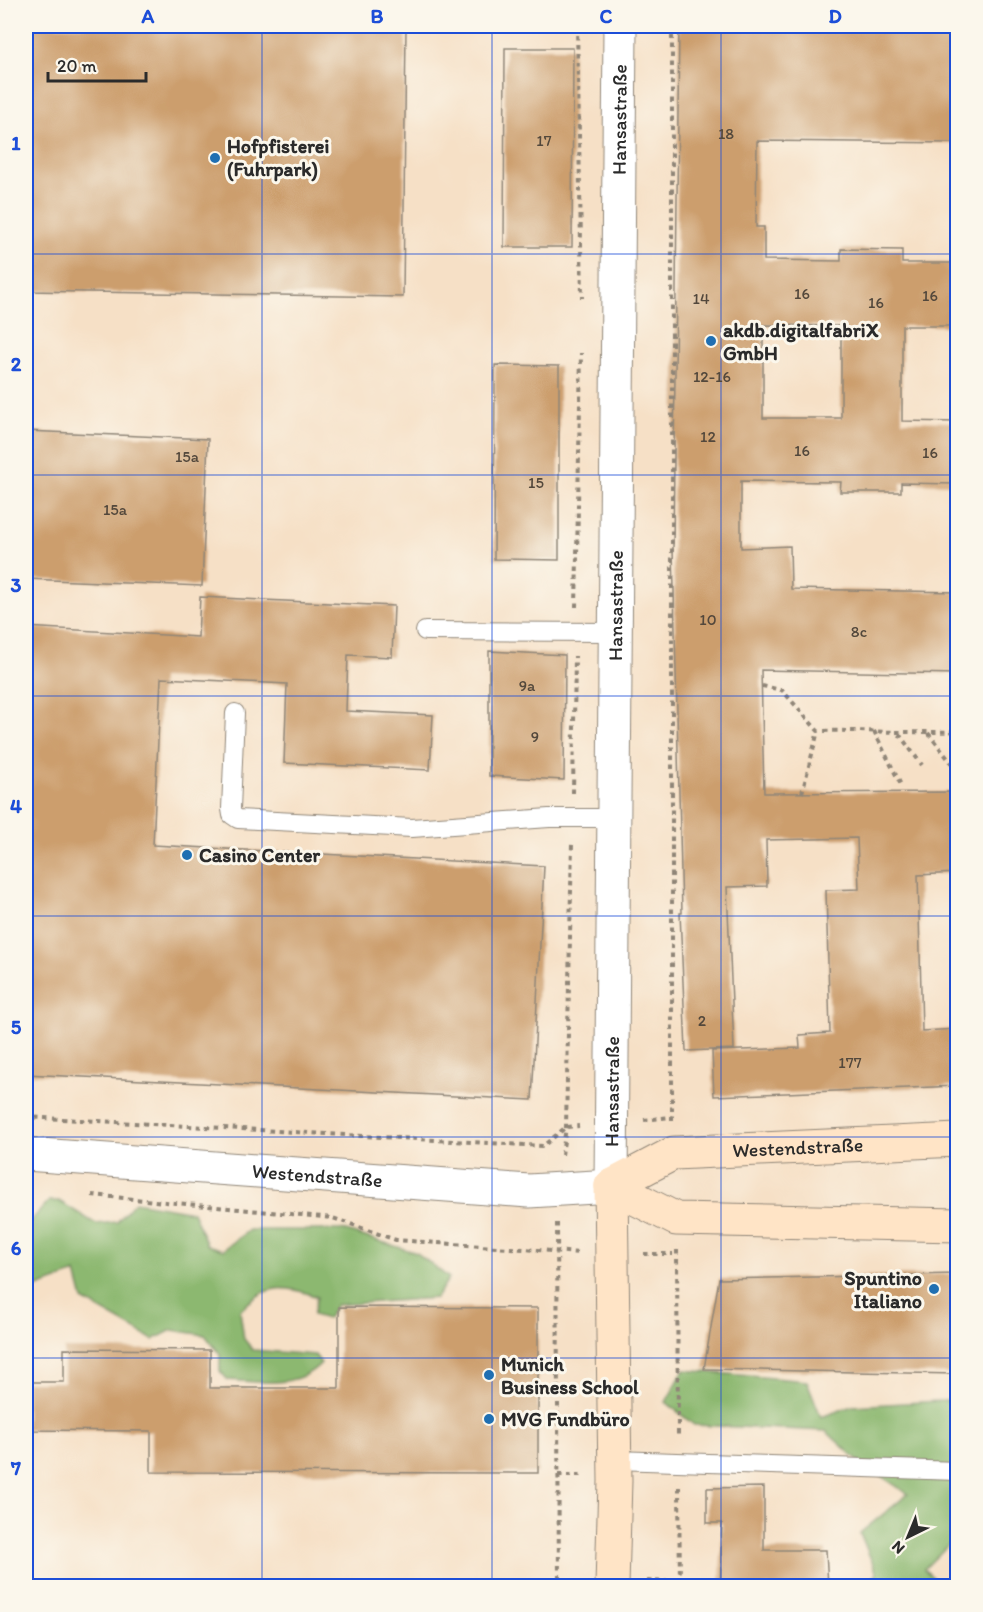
<svg xmlns="http://www.w3.org/2000/svg" width="983" height="1612" font-family="Itim,sans-serif">
<style>
.forest{fill:#8cb870;stroke:#5c724e;stroke-width:1.5}
.building{fill:#cc9e6d;fill-rule:evenodd}
.lines{fill:none;stroke-linecap:round;stroke-linejoin:round}
.service-casing{stroke:#908678;stroke-width:20}
.tertiary-casing{stroke:#908678;stroke-width:35}
.secondary-casing{stroke:#908678;stroke-width:35}
.path{stroke:#908678;stroke-width:4;stroke-dasharray:4.5 4.5;stroke-linecap:butt}
.service{stroke:#fff;stroke-width:18}
.tertiary{stroke:#fff;stroke-width:33}
.secondary{stroke:#ffe4c6;stroke-width:33}
.grid{fill:none;stroke:#1d4ed8;stroke-width:1.5;stroke-opacity:0.55}
.poi-dot{fill:#1f6fb2;stroke:#fbf7ec;stroke-width:2}
.labels{text-anchor:middle;dominant-baseline:central;stroke-width:6;stroke-linejoin:round;paint-order:stroke}
.number-label{font-size:16px;fill:#53483c}
.street-label{font-size:20px;fill:#2b2b2b;stroke:#fbf7ec}
.poi-label{font-size:20px;font-weight:bold;fill:#2b2b2b;stroke:#fbf7ec;text-anchor:start}
.neatline{fill:none;stroke:#1d4ed8;stroke-width:2}
.grid-label{font-size:20px;text-anchor:middle;font-weight:bold;fill:#1d4ed8}
</style>
<rect width="100%" height="100%" fill="#fbf7ec"/>
<filter id="ink" filterUnits="userSpaceOnUse"><feTurbulence type="fractalNoise" baseFrequency=".0167" numOctaves="2"/><feDisplacementMap in="SourceGraphic" scale="12" xChannelSelector="R" yChannelSelector="G"/><feConvolveMatrix kernelMatrix="1 2 1 2 8 2 1 2 1" color-interpolation-filters="sRGB"/></filter>
<filter id="wash" filterUnits="userSpaceOnUse"><feTurbulence type="fractalNoise" baseFrequency=".008" numOctaves="4" result="noise"/><feDisplacementMap in="SourceGraphic" scale="24" xChannelSelector="R" yChannelSelector="G"/><feGaussianBlur stdDeviation="1.35" result="paint"/><feColorMatrix in="noise" values="0 0 0 0 0 0 0 0 0 0 0 0 0 0 0 0 0 1.4 0 .05"/><feComposite in="paint" operator="in"/></filter>
<g filter="url(#wash)">
<rect width="100%" height="100%" fill="#f6e0c6"/>
<path class="forest" d="M49 1201H59L96 1224 117 1222 135 1202 193 1212 207 1245 223 1250 249 1230H343L417 1253 449 1278 436 1298 336 1305 327 1319 313 1315 317 1297C284 1284 265 1284 240 1311L244 1339 253 1350 315 1355 321 1363C297 1389 260 1382 228 1380L220 1371V1354L205 1335 172 1330 153 1340 83 1300 76 1273 30 1290 26 1288V1226Z
M684 1370 807 1381 821 1417 852 1406 957 1400V1536L924 1569 941 1585 957 1575V1586H859L877 1574 860 1533 908 1494 857 1460 826 1431 694 1425 666 1402Z"/>
<g id="blocks">
<path class="building" d="M26 26H406L403 297 26 291Z
M679 26H957V143L757 141 756 227H764V260L841 261V249L902 250V263H957V326H902V421L957 422V484L901 483V492H840L841 482 741 481V548L790 546 791 589 957 592V674L761 670 764 793 957 792V873L918 875 922 1031 957 1029V1086L714 1096 712 1051 800 1048 799 1035 830 1033 826 890 859 889 857 838 766 840 767 886 727 887 734 1049 686 1051 680 913H682L673 549ZM763 325 841 326V418H763Z
M505 48H573L572 247H504Z
M495 365 559 366V560L494 559Z
M26 431 208 439 202 586 26 579Z
M200 597 394 606 392 657 348 655 346 711 433 715 430 770 284 763 287 684 161 678 153 845 544 866 532 1100 26 1074V627L198 637Z
M489 651 565 655 564 780 489 776Z
M956 1274 957 1374 704 1369 719 1279Z
M339 1307 538 1308V1473L151 1472V1431L26 1430V1382H64V1349L210 1350V1388H339Z
M764 1487V1550H826L828 1587H720L722 1523H707V1488Z"/>
</g>
</g>
<g filter="url(#ink)">
<use href="#blocks" fill-opacity="0" stroke="#908678" stroke-width="1.5"/>
<g class="lines">
<defs>
<path id="service" d="M425 631 616 632
M235 713 231 809 232 815 238 819 412 828 549 818H614
M614 1460 958 1471"/>
<g id="tertiary">
<path id="s1" d="M26 1154 529 1191 611 1186 620 26"/>
</g>
<g id="secondary">
<path d="M611 1186 615 1481 612 1586"/>
<path id="s2" d="M611 1186 674 1153 958 1140"/>
<path d="M611 1186 676 1219 958 1225"/>
</g>
</defs>
<use href="#service" class="service-casing"/>
<use href="#tertiary" class="tertiary-casing"/>
<use href="#secondary" class="secondary-casing"/>
<path class="path" d="M577 26 582 298
M576 607 581 353
M762 686 782 690 818 731C865 730 911 734 958 731
M874 731 901 785
M928 733 953 765
M899 734 922 765
M573 793 575 656
M802 793 818 731
M26 1117 543 1146 566 1127 579 1126
M644 1120 672 1117
M672 1120V26
M562 1155 566 1127 572 842
M92 1195 333 1218 396 1240 580 1253
M557 1223 559 1586
M677 1250 678 1438
M644 1254H673
M558 1475H582
M679 1487 680 1586
M647 1581 680 1582"/>
<use href="#service" class="service"/>
<use href="#tertiary" class="tertiary"/>
<use href="#secondary" class="secondary"/>
</g>
</g>
<path class="grid" d="M262 26V1586M492 26V1586M721 26V1586M26 254H958M26 475H958M26 696H958M26 916H958M26 1137H958M26 1358H958"/>
<g class="poi-dot">
<circle cx="215" cy="158" r="6"/>
<circle cx="711" cy="341" r="6"/>
<circle cx="187" cy="855" r="6"/>
<circle cx="934" cy="1289" r="6"/>
<circle cx="489" cy="1375" r="6"/>
<circle cx="489" cy="1419" r="6"/>
</g>
<g class="labels">
<g class="number-label">
<text x="726" y="133">18</text>
<text x="544" y="140">17</text>
<text x="802" y="293">16</text>
<text x="930" y="295">16</text>
<text x="701" y="298">14</text>
<text x="876" y="302">16</text>
<text x="712" y="376">12-16</text>
<text x="708" y="436">12</text>
<text x="802" y="450">16</text>
<text x="930" y="452">16</text>
<text x="187" y="456">15a</text>
<text x="536" y="482">15</text>
<text x="115" y="509">15a</text>
<text x="708" y="619">10</text>
<text x="859" y="631">8c</text>
<text x="527" y="685">9a</text>
<text x="535" y="736">9</text>
<text x="702" y="1020">2</text>
<text x="850" y="1062">177</text>
</g>
<g class="street-label">
<text stroke="none"><textPath href="#s1" startOffset="1653">Hansastraße</textPath></text>
<text stroke="none"><textPath href="#s1" startOffset="1167">Hansastraße</textPath></text>
<text stroke="none"><textPath href="#s1" startOffset="681">Hansastraße</textPath></text>
<text stroke="none"><textPath href="#s2" startOffset="195">Westendstraße</textPath></text>
<text stroke="none"><textPath href="#s1" startOffset="292">Westendstraße</textPath></text>
</g>
<g class="poi-label">
<text x="227" y="146">Hofpfisterei<tspan x="227" dy="23">(Fuhrpark)</tspan></text>
<text x="723" y="330">akdb.digitalfabriX<tspan x="723" dy="23">GmbH</tspan></text>
<text x="199" y="855">Casino Center</text>
<text x="922" y="1278" text-anchor="end">Spuntino<tspan x="922" dy="23">Italiano</tspan></text>
<text x="501" y="1364">Munich<tspan x="501" dy="23">Business School</tspan></text>
<text x="501" y="1419">MVG Fundbüro</text>
</g>
</g>
<rect width="983" height="1612" fill="none" stroke="#fbf7ec" stroke-width="66"/>
<g transform="translate(908 1537) rotate(223)" stroke="#fbf7ec" stroke-width="4.5" paint-order="stroke">
<path d="M0-4.5L10 22L0 15L-10 22Z" fill="#2b2b2b"/>
<text y="-9" font-size="16" font-weight="bold" text-anchor="middle" fill="#2b2b2b">N</text>
</g>
<path d="M48 72v9h98v-9" fill="none" stroke="#2b2b2b" stroke-width="3"/>
<text x="57" y="72" font-size="18" fill="#2b2b2b" stroke="#fbf7ec" stroke-width="4.5" paint-order="stroke">20 m</text>
<rect x="33" y="33" width="917" height="1546" class="neatline"/>
<g class="grid-label">
<text x="148" y="23">A</text>
<text x="377" y="23">B</text>
<text x="606" y="23">C</text>
<text x="835" y="23">D</text>
<text x="16" y="150">1</text>
<text x="16" y="371">2</text>
<text x="16" y="592">3</text>
<text x="16" y="813">4</text>
<text x="16" y="1034">5</text>
<text x="16" y="1255">6</text>
<text x="16" y="1475">7</text>
</g>
</svg>
